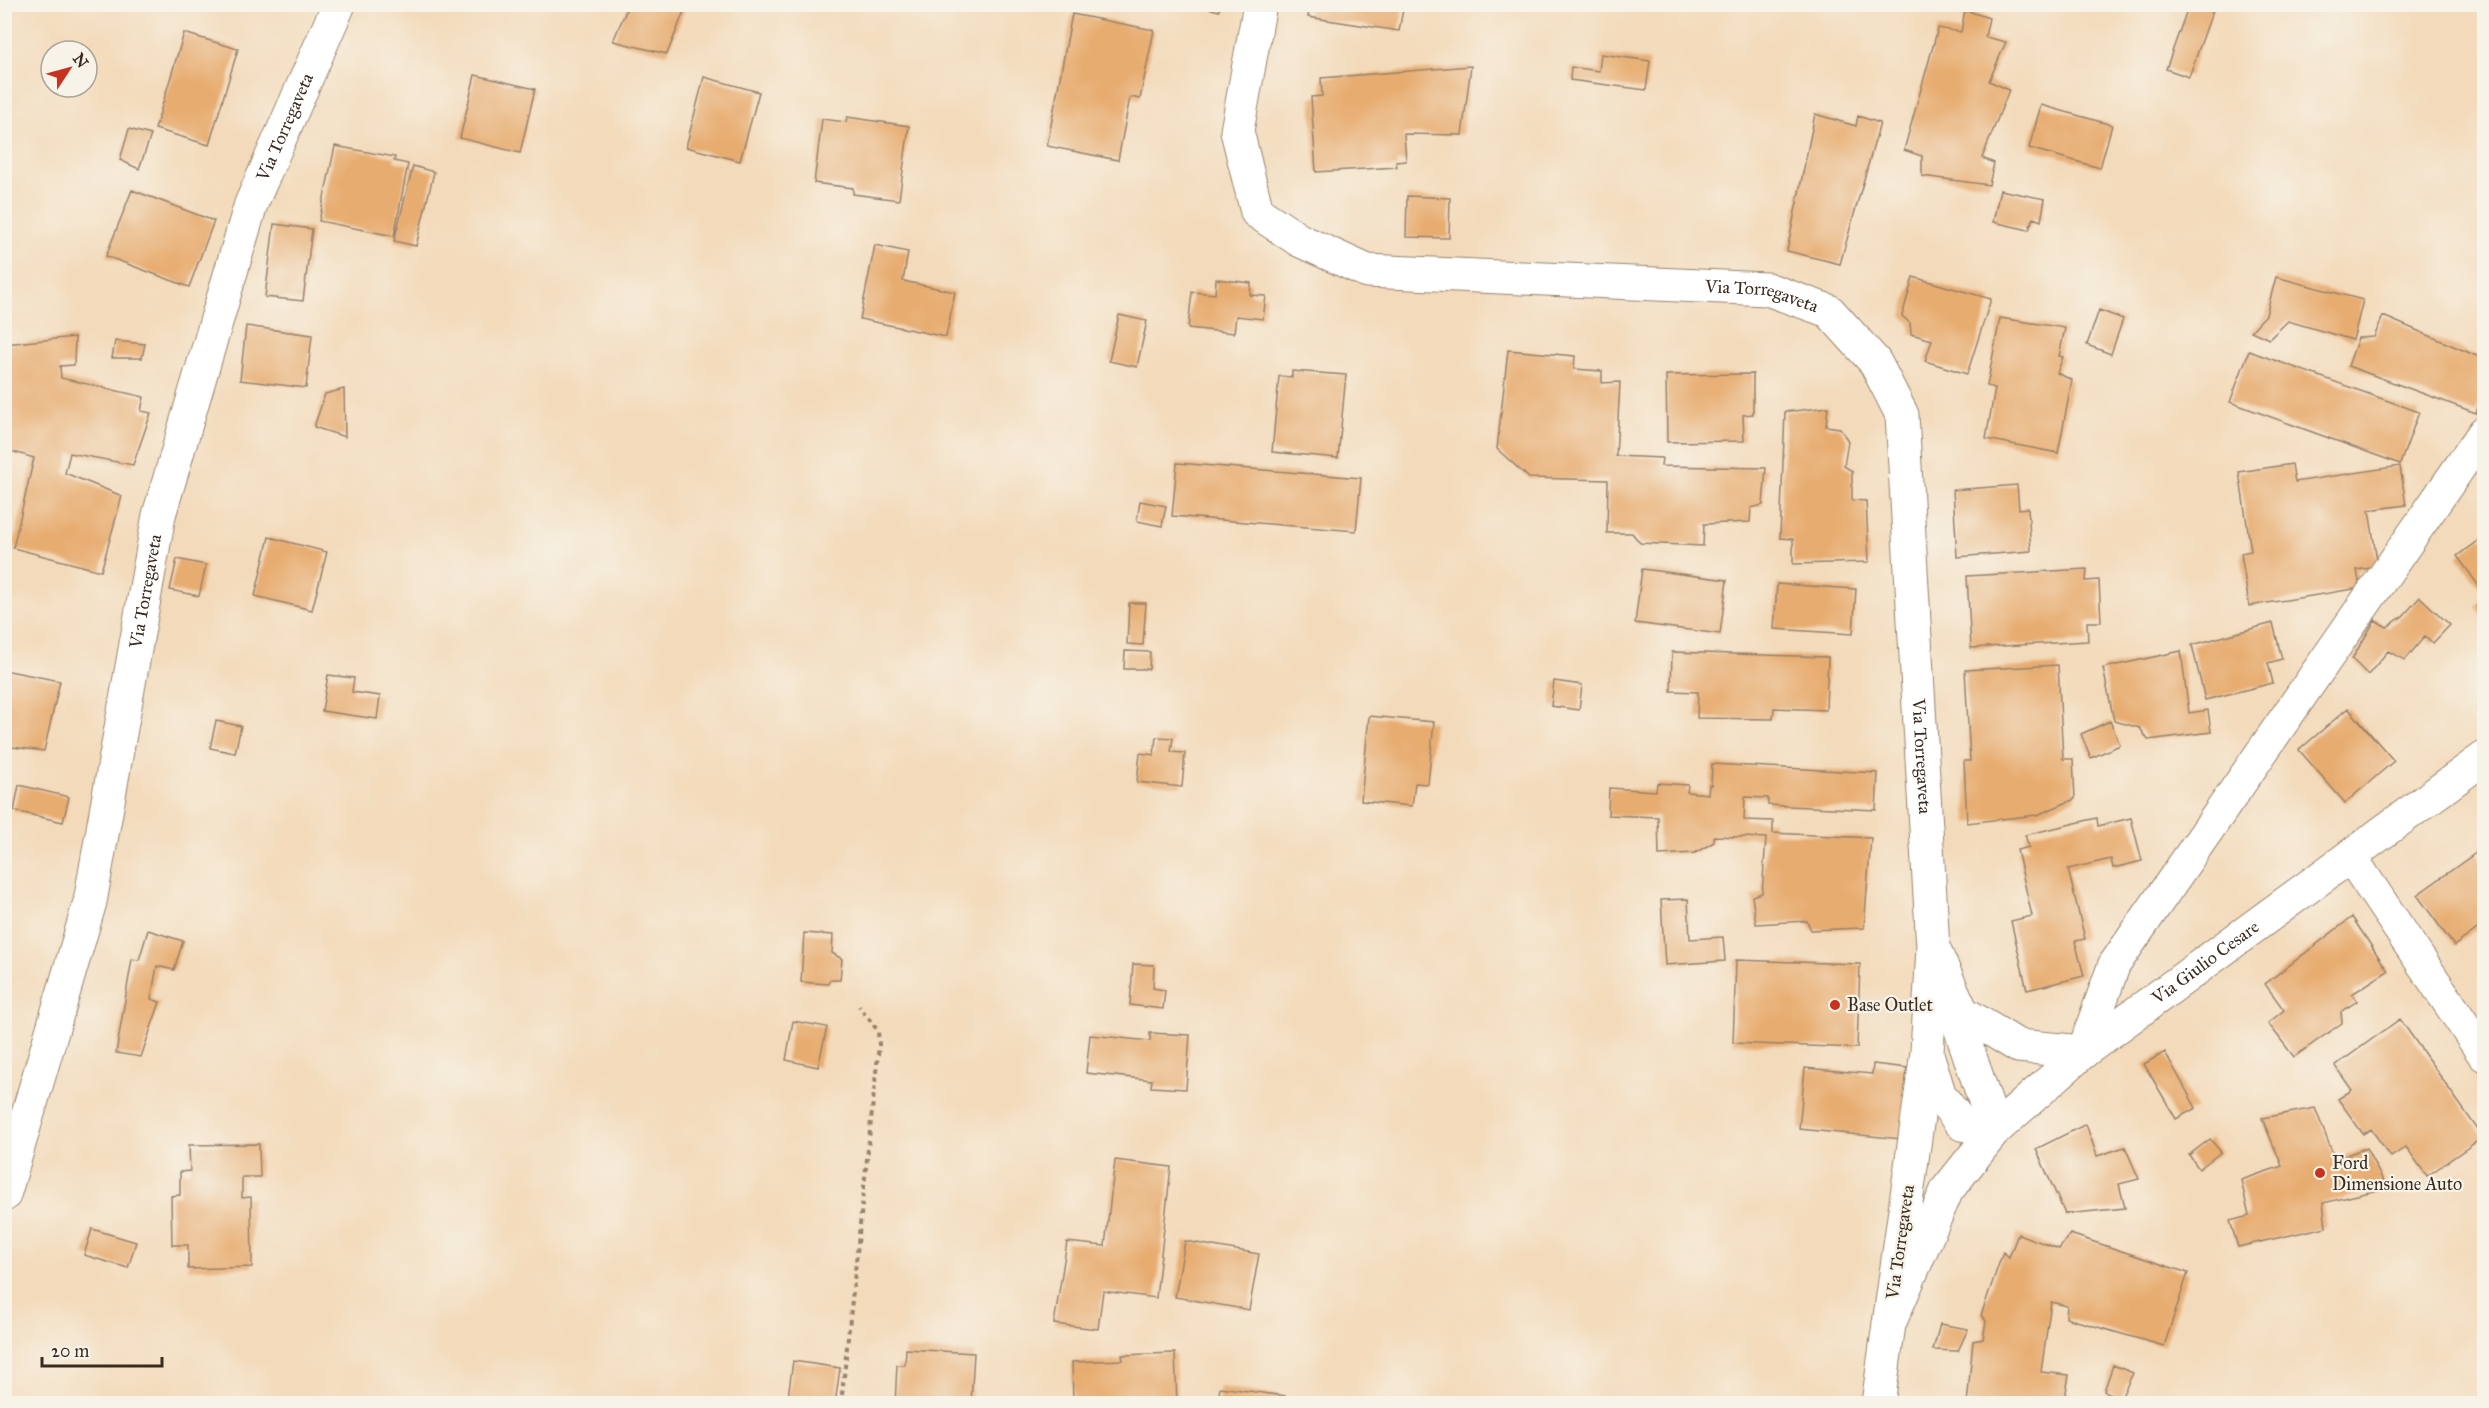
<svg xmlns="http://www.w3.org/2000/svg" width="2489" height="1408" font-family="'IM FELL Great Primer',serif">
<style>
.building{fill:#e7ac6f}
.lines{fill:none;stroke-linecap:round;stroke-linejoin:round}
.minor-casing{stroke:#97826c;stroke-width:34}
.tertiary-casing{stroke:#97826c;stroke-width:35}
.path{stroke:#97826c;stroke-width:4;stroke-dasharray:4.5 4.5;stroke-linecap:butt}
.minor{stroke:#fff;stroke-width:32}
.tertiary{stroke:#fff;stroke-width:33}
.poi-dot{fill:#c8321e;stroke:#f7f3e8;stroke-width:2}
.labels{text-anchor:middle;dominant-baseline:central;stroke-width:4.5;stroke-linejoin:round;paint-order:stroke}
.street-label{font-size:18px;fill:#3b2a1e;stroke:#f7f3e8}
.poi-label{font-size:18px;fill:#3b2a1e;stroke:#f7f3e8;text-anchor:start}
</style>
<rect width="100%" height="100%" fill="#f7f3e8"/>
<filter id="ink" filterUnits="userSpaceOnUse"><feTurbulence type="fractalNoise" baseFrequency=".0167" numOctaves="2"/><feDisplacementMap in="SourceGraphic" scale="12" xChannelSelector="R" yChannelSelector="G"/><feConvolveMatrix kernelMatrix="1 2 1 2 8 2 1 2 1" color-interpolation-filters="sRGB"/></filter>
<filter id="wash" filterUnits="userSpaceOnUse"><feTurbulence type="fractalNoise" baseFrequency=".008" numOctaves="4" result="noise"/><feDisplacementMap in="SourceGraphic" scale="24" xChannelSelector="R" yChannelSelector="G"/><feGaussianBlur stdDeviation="1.35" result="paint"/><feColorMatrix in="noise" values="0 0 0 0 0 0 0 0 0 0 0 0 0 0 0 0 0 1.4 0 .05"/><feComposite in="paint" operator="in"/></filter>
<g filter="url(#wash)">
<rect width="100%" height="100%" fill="#f3daba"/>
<g id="blocks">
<path class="building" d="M629 4H687L667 54 613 41Z
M1193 4H1220L1219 11Z
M1310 4H1404L1399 31 1308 17Z
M2189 4 2214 7 2189 77 2166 69Z
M1905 5H1932L1931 10Z
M1965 10 1989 18 1985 37 2006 42 1989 81 2009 90 1982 158 1994 163 1989 185 1922 176V156L1904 150 1938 28 1961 32Z
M1072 14 1154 30 1140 99 1130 97 1118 160 1047 146Z
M184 33 238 49 209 145 155 129Z
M1601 54 1650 61 1646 90 1570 80 1571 67 1599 71Z
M1471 66 1462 135 1404 134 1406 161 1396 162 1397 167 1316 172 1311 97 1322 96 1321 78Z
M475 75 535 89 520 153 460 138Z
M704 77 759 92 740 161 686 147Z
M2041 105 2112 125 2100 168 2029 148Z
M1815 114 1856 126 1858 116 1880 123 1840 264 1787 251Z
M847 117 909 126 899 200 853 194V188L814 183 822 119 846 122Z
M129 129 151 135 139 169 120 160Z
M335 146 395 157 394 161 408 164 394 236 319 221Z
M413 166 434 172 416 246 394 241Z
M132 190 214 221 189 287 106 256Z
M2000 190 2045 199 2041 221 2033 218 2029 230 1993 222Z
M1407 196 1450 198 1449 238 1406 237Z
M274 224 312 229 303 301 265 297Z
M875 245 908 252 903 281 955 292 946 337 860 319Z
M1913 277 1991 299 1967 374 1925 361 1932 340 1911 334 1910 323 1902 316Z
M2276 277 2363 300 2353 340 2288 321 2269 339 2251 331 2266 315Z
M1216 279 1251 283 1250 295 1266 296 1263 319 1236 316 1234 333 1188 328 1192 292 1215 294Z
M2099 310 2123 319 2111 354 2087 345Z
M1119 315 1147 321 1137 367 1109 361Z
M2383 316 2484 359V389L2476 413 2348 366 2358 338 2374 337Z
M2000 318 2065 328 2059 356 2063 357 2057 373 2072 380 2058 453 1986 439 1995 388 1987 386Z
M246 326 312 335 306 388 240 380Z
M75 337 74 365 60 366 61 378 144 397 141 411 151 413 133 465 70 453 65 473 122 496 101 571 13 548 34 458 4 449V344Z
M115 341 145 344 142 358H112Z
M1508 350 1575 356 1574 369 1602 371V383L1620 382 1616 456 1662 458 1661 466 1766 468 1763 505 1751 508 1750 522 1704 524 1703 546 1640 543 1632 533H1607L1608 480 1529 478 1497 449Z
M2249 351 2419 412 2400 464 2230 402Z
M1292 371 1346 375 1338 458 1272 452 1279 376 1292 377Z
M1753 374V414L1743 415 1744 441 1667 442 1666 375Z
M344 389 345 437 314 427 325 394Z
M1828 407 1826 426 1840 428 1848 441 1844 466 1852 471V500L1866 501 1869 562 1793 564V539L1780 538 1785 412Z
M1177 463 1361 478 1356 531 1172 516Z
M2292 464 2295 482 2400 466 2406 505 2369 510 2378 567 2357 570 2360 588 2249 606 2241 553 2251 551 2239 472Z
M2017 485 2019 509 2028 508 2031 551 1957 557 1953 490Z
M1140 501 1166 506 1162 526 1137 521Z
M2484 536V593L2457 556Z
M269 537 327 552 312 610 255 596Z
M177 559 206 565 199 596 170 590Z
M1642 569 1727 580 1720 634 1635 623Z
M2087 569 2086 581 2099 580 2101 622H2087L2088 641 1971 648 1967 576Z
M1777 584 1856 589 1853 634 1774 629Z
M2420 597 2450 625 2433 643 2425 636 2405 660 2388 651 2368 675 2352 659 2375 620 2387 627 2403 616Z
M2484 600V618L2476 606Z
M1129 603H1146L1143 645 1127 644Z
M2273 623 2282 659 2268 663 2273 683 2205 700 2192 645Z
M1125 651 1150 652 1149 669H1124Z
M2181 651 2189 713 2208 710 2211 732 2148 740 2140 728 2114 721 2103 668Z
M1672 652 1828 657 1826 710 1774 708 1773 719 1697 718 1698 692 1671 691Z
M2058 665 2063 759H2073L2075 799 2037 815 1967 823 1964 761H1970L1965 670Z
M4 670 60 681 44 751 4 746Z
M328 675 354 678 352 692 380 696 377 719 322 711Z
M1554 681 1582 685 1579 710 1551 706Z
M2348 708 2394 761 2345 803 2299 750Z
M1369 716 1434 722 1428 784 1415 783 1412 806 1361 801Z
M216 721 241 726 235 753 210 748Z
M2110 721 2120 745 2091 758 2081 734Z
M1156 737 1173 738 1171 752 1185 753 1182 787 1137 782 1140 753 1154 755Z
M1712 764 1878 773 1876 810 1768 805V798L1745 797 1744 820 1773 821V833L1871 838 1864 928 1811 930 1807 921 1756 924 1752 896 1762 893 1766 838 1714 836V842L1695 853 1659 855 1658 817 1608 815 1609 788 1656 791 1657 783 1688 785 1687 792 1708 794 1709 785H1711Z
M19 785 69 797 63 822 14 811Z
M2097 818 2098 826 2131 818 2142 861 2113 868 2111 859 2068 869 2085 939 2075 941 2084 976 2027 990 2011 921 2032 916 2017 850 2029 847 2025 835Z
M2477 852 2484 863V924L2454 946 2417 895Z
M1688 899 1690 939 1723 937 1725 961 1665 965 1661 900Z
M2352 917 2388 971 2352 994 2357 1001 2341 1012 2342 1023 2294 1057 2268 1023 2284 1010 2265 984Z
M148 930 183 941 174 970 157 966 151 999 160 1002 141 1057 116 1053 132 959 139 960Z
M804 933 833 935 832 953 842 959 840 980H830L828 984 801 982Z
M1736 960 1860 964 1857 1048 1733 1043Z
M1133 964 1154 965 1153 988 1165 990 1163 1009 1130 1005Z
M2400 1019 2483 1137 2427 1176 2406 1147 2391 1157 2371 1129 2363 1134 2338 1099 2352 1090 2335 1066Z
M793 1021 827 1027 818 1067 786 1060Z
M1150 1033 1190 1035 1186 1089 1151 1087 1152 1080 1086 1073 1090 1035 1150 1041Z
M2165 1052 2196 1108 2176 1119 2144 1064Z
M1873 1064 1907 1068 1901 1139 1799 1129 1805 1068 1872 1074Z
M2315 1108 2335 1159 2366 1148 2387 1188 2323 1203 2326 1227 2238 1247 2230 1221 2249 1216 2241 1180 2282 1166 2262 1118Z
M2086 1124 2097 1156 2125 1147 2139 1179 2119 1184 2125 1208 2065 1214 2036 1149Z
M2210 1139 2221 1152 2199 1169 2189 1155Z
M259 1144 260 1177H242V1198L251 1197 252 1267 188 1269V1245H172L171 1196 180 1195V1172L190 1171 189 1145Z
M1115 1160 1171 1167 1156 1298 1103 1291 1098 1329 1054 1324 1067 1242 1105 1246Z
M92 1229 136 1242 128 1268 84 1255Z
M2018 1234 2059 1249 2070 1234 2188 1273 2164 1346 2066 1318 2067 1306 2051 1302 2041 1372 2069 1375 2064 1404H1967L1973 1341 1983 1339 1986 1321 1981 1315 2003 1252 2009 1257Z
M1185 1241 1259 1254 1249 1310 1175 1297Z
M1940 1324 1968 1329 1958 1351 1933 1350Z
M906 1349 974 1353 971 1404H895L897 1365H905Z
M1175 1353 1177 1404H1073L1072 1362 1123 1360 1122 1355Z
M793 1361 840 1368 835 1404H787Z
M2113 1365 2133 1373 2121 1398 2104 1391Z
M1220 1387 1285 1396 1284 1404H1218Z"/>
</g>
</g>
<g filter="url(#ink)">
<use href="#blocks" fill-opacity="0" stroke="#97826c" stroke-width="1.5"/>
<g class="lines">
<defs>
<path id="minor" d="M2350 856 2484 1055
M2083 1052 2114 965 2484 432"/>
<g id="tertiary">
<path id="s1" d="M1260 4 1237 131 1257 212 1299 240 1367 271 1767 289 1829 311 1875 362 1902 415 1933 948 1927 1052 1889 1324"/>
<path d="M1935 952 1962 1012 2018 1046 2083 1052"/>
<path d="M1950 998 1995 1130"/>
<path d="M1928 1057 1940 1096 1962 1124 1995 1130"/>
<path id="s2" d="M4 1195 90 902 159 515 251 204 339 4"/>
<path id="s3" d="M1878 1404 1889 1324 1947 1190 1995 1130 2083 1052 2484 758"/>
</g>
</defs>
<use href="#minor" class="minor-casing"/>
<use href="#tertiary" class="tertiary-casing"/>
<path class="path" d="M841 1404 879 1045 878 1031 859 1006"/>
<use href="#minor" class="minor"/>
<use href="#tertiary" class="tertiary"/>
</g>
</g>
<g class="poi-dot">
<circle cx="1835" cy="1005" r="6"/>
<circle cx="2320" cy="1173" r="6"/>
</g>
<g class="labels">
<g class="street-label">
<text stroke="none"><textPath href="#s2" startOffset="1107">Via Torregaveta</textPath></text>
<text stroke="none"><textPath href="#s1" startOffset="734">Via Torregaveta</textPath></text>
<text stroke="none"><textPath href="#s2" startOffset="621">Via Torregaveta</textPath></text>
<text stroke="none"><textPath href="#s1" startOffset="1274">Via Torregaveta</textPath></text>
<text stroke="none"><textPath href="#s3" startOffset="573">Via Giulio Cesare</textPath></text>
<text transform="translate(1900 1242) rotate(-82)">Via Torregaveta</text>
</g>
<g class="poi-label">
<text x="1847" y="1005">Base Outlet</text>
<text x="2332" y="1163">Ford<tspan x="2332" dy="21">Dimensione Auto</tspan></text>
</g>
</g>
<rect width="2489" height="1408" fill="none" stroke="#f7f3e8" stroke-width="24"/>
<g transform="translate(69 69) rotate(54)"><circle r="28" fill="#f7f3e8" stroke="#aca397" stroke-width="1.5"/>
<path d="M0-4.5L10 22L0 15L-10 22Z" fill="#c8321e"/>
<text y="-9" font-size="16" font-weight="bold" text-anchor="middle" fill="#3b2a1e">N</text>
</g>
<path d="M42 1357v9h120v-9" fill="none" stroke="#3b2a1e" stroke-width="3"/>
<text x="51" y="1357" font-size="18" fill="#3b2a1e" stroke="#f7f3e8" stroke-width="4.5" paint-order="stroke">20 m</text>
</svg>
